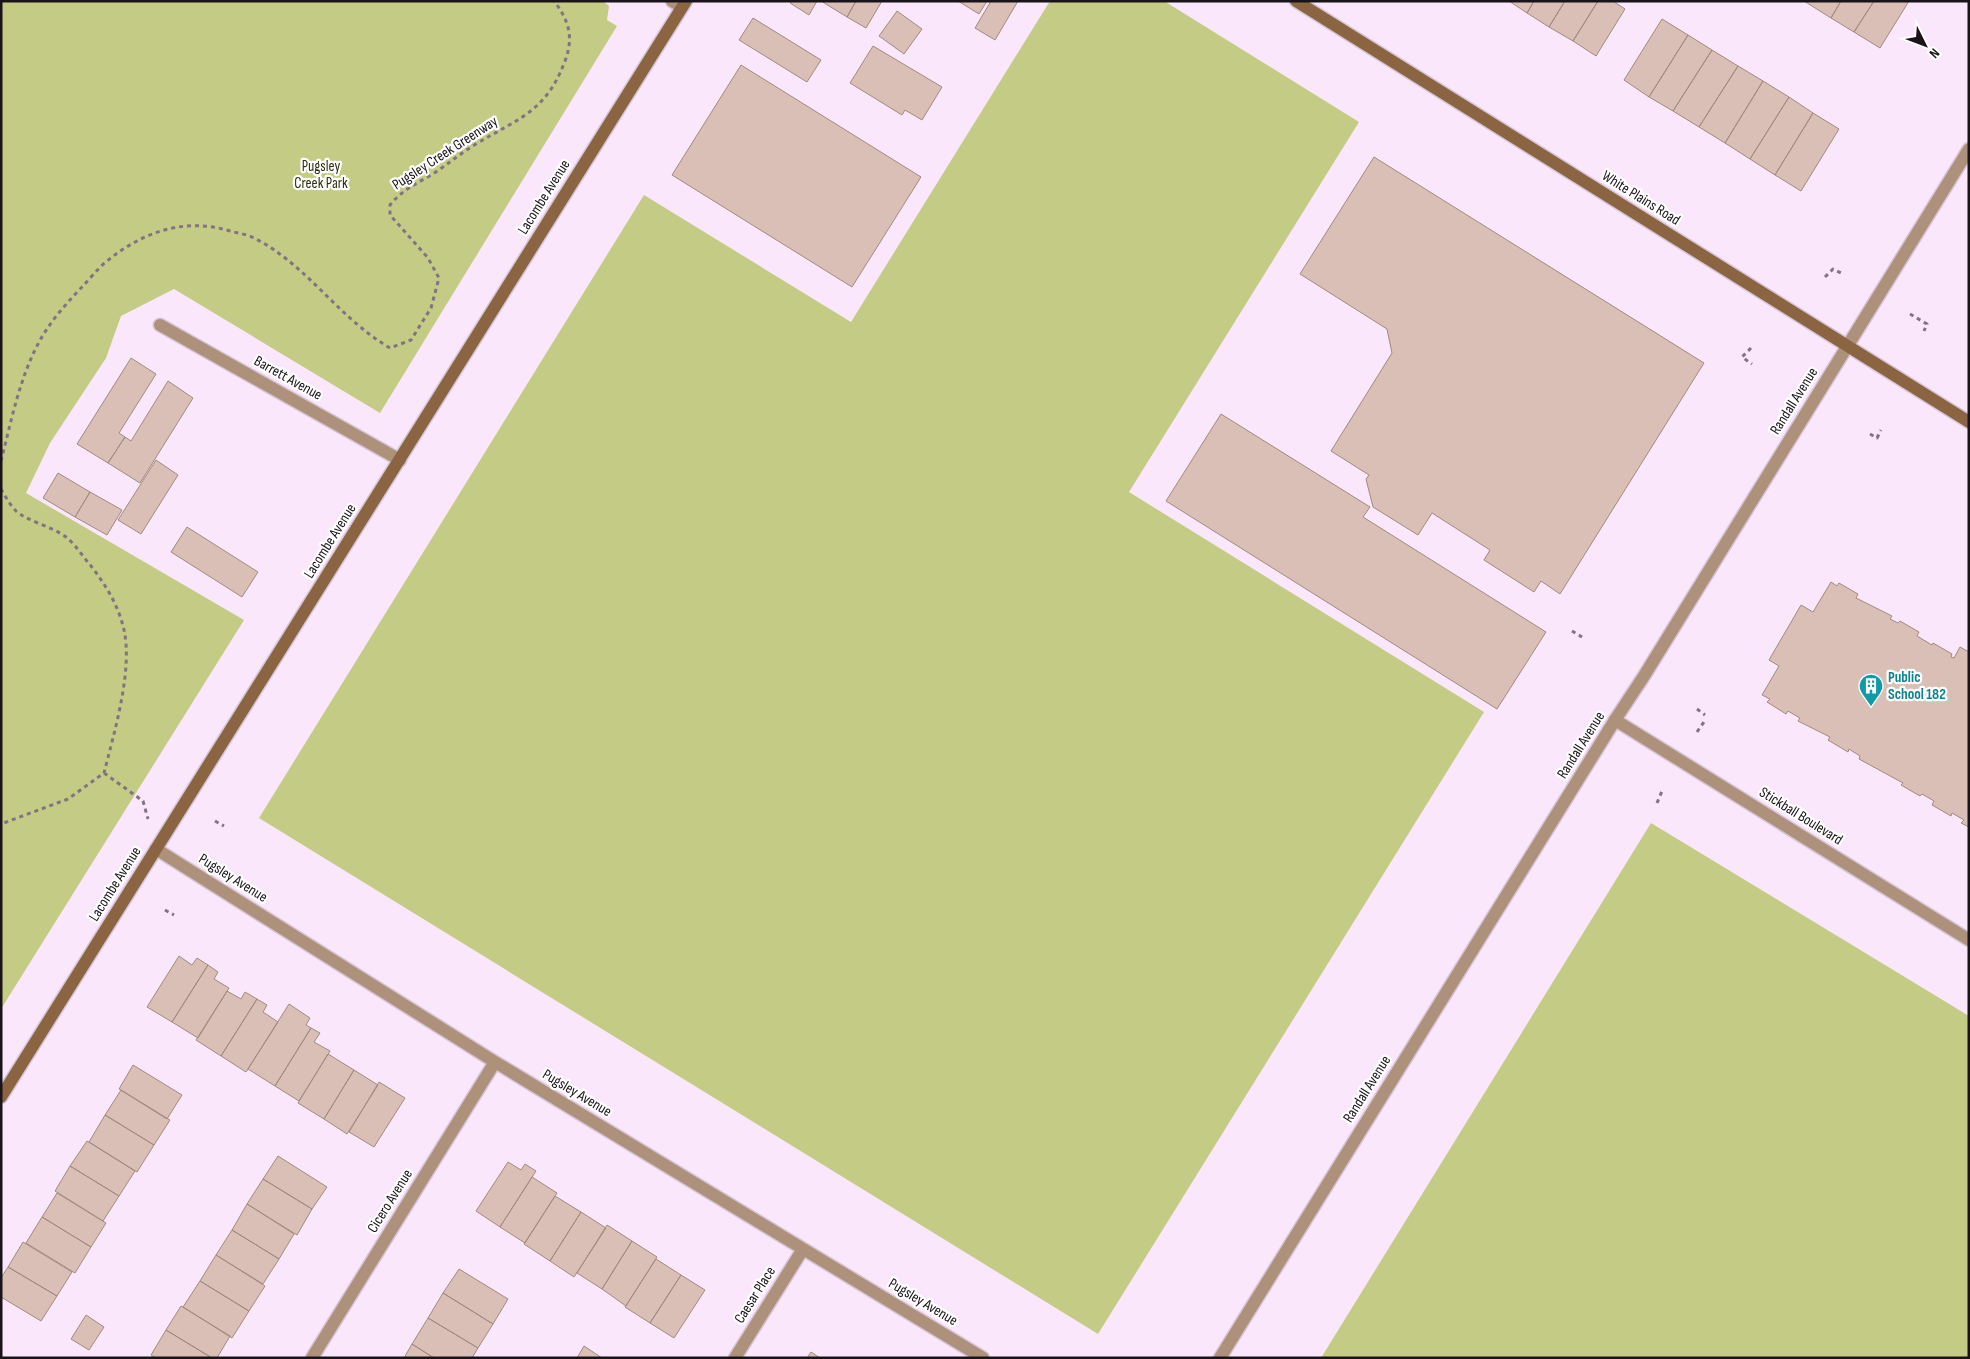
<svg xmlns="http://www.w3.org/2000/svg" width="1970" height="1359" font-family="'Sofia Sans Condensed',sans-serif">
<style>
.green{fill:#c4cb84}
.building{fill:#d9bfb5;stroke:#a28a81}
.lines{fill:none;stroke-linecap:round;stroke-linejoin:round}
.service-casing{stroke:#d6c5d7;stroke-width:15}
.minor-casing{stroke:#d6c5d7;stroke-width:15}
.tertiary-casing{stroke:#d6c5d7;stroke-width:15}
.secondary-casing{stroke:#d6c5d7;stroke-width:15}
.path{stroke:#807481;stroke-width:3;stroke-dasharray:4 4;stroke-linecap:butt}
.service{stroke:#ad917a;stroke-width:12}
.minor{stroke:#ad917a;stroke-width:12}
.tertiary{stroke:#ad917a;stroke-width:12}
.secondary{stroke:#8b6442;stroke-width:12}
.labels{text-anchor:middle;dominant-baseline:central;stroke-width:4.5;stroke-linejoin:round;paint-order:stroke}
.street-label{font-size:15px;fill:#1a131a;stroke:#fff}
.park-label{font-size:15px;fill:#2c2f0c;stroke:#fff}
.culture-label{font-size:15px;font-weight:bold;fill:#0d838f;stroke:#fff;text-anchor:start}
</style>
<rect width="100%" height="100%" fill="#fae7fb"/>
<path class="green" d="M1 1H603L609 6 607 20 617 26 380 413 174 289 121 316 106 358 50 443 26 493 244 620 1 1009Z
M1050 1H1164L1359 122 1129 492 1484 712 1098 1334 259 818 644 195 851 322Z
M1651 823 1969 1016V1358H1321Z"/>
<path class="building" d="M792 1H817L809 15 790 3Z
M821 1H856L847 17Z
M856 1H882L866 28 847 17Z
M958 1H987L979 14Z
M991 1H1018L995 40 975 28Z
M1509 1H1534L1527 13Z
M1534 1H1565L1549 27 1527 13Z
M1565 1H1598L1573 41 1549 27Z
M1598 1H1613L1625 9 1596 56 1573 41Z
M1804 1H1841L1831 18Z
M1841 1H1874L1854 32 1831 18Z
M1874 1H1909L1880 48 1854 32Z
M897 11 922 29 904 54 879 36Z
M753 18 821 60 807 82 739 40Z
M1662 19 1688 35 1649 97 1624 80Z
M1688 35 1712 50 1673 111 1649 97Z
M873 46 942 87 922 120 905 110 902 115 850 83Z
M1712 50 1738 66 1699 127 1673 111Z
M741 65 921 177 852 287 672 175Z
M1738 66 1763 81 1725 143 1699 127Z
M1763 81 1789 97 1750 159 1725 143Z
M1789 97 1813 113 1775 175 1750 159Z
M1813 113 1839 129 1801 191 1775 175Z
M1374 157 1704 363 1560 594 1541 581 1534 592 1484 560 1490 550 1432 513 1418 535 1373 507 1366 479 1369 475 1331 451 1392 353 1387 329 1300 274Z
M131 358 156 374 119 433 125 437 108 463 77 444Z
M168 381 193 398 140 483 108 463 125 437 131 441Z
M1221 414 1370 507 1363 517 1546 632 1497 709 1166 501Z
M156 460 178 475 141 534 118 520Z
M58 473 90 492 75 517 43 498Z
M90 492 122 510 107 535 75 517Z
M187 527 258 572 242 597 171 552Z
M1831 582 1837 586 1839 583 1858 594 1856 598 1892 616 1890 619 1898 623 1900 621 1919 632 1917 636 1932 645 1933 643 1952 654 1951 657 1954 658 1960 647 1969 652V827L1961 823 1964 820 1952 813 1951 816 1932 805 1934 801 1922 794 1920 796 1901 785 1903 783 1859 759 1860 756 1849 749 1848 752 1828 740 1830 737 1798 721 1800 718 1788 711 1786 714 1767 702 1770 699 1762 695 1779 666 1769 660 1801 605 1813 612Z
M179 956 192 965 197 958 208 965 172 1022 147 1007Z
M208 965 218 972 214 979 229 988 198 1038 172 1022Z
M227 991 241 999 245 992 257 999 221 1056 196 1040Z
M257 999 267 1005 263 1012 278 1022 246 1072 221 1056Z
M289 1004 310 1018 306 1025 311 1028 275 1086 248 1069Z
M311 1028 320 1033 314 1042 330 1051 299 1101 275 1086Z
M328 1054 354 1070 324 1119 298 1103Z
M133 1065 182 1095 167 1119 119 1089Z
M354 1070 378 1085 347 1134 324 1119Z
M379 1082 405 1098 374 1147 349 1132Z
M121 1090 170 1120 154 1145 105 1115Z
M105 1115 154 1145 137 1172 89 1142Z
M87 1141 135 1171 119 1196 70 1166Z
M278 1156 327 1187 312 1209 263 1179Z
M508 1162 521 1170 525 1164 536 1171 500 1227 476 1211Z
M70 1166 119 1196 103 1221 55 1191Z
M532 1177 557 1193 525 1243 500 1227Z
M263 1179 312 1209 297 1235 247 1204Z
M57 1193 106 1223 91 1247 42 1217Z
M555 1196 581 1212 550 1261 524 1244Z
M247 1204 294 1234 279 1259 232 1230Z
M581 1212 606 1228 574 1277 550 1261Z
M42 1217 91 1247 75 1273 26 1243Z
M607 1225 632 1241 602 1289 577 1273Z
M232 1230 279 1259 263 1284 216 1255Z
M632 1241 657 1257 626 1306 602 1289Z
M23 1242 72 1272 57 1296 8 1267Z
M216 1255 265 1286 249 1311 200 1281Z
M656 1259 681 1275 650 1323 625 1307Z
M8 1267 57 1296 41 1321 1 1297V1278Z
M459 1269 508 1299 493 1324 443 1293Z
M681 1275 705 1290 674 1338 650 1323Z
M200 1281 249 1311 232 1338 183 1307Z
M443 1293 493 1324 478 1348 428 1318Z
M181 1306 230 1336 217 1358H212L166 1330Z
M86 1315 104 1327 89 1350 71 1339Z
M428 1318 478 1348 472 1358H434L412 1344Z
M166 1330 212 1358H156L151 1355Z
M412 1344 434 1358H404Z
M584 1346 602 1358H577Z
M811 1352 820 1358H807Z"/>
<g class="lines">
<defs>
<path id="service" d="M672 1 682 7"/>
<path id="minor" d="M160 325 400 460
M1615 720 1969 940
M156 849 495 1062 983 1358
M312 1358 495 1062
M735 1358 803 1249"/>
<path id="tertiary" d="M1220 1358 1615 720 1644 676 1969 149"/>
<path id="secondary" d="M1296 1 1969 422
M1 1097 686 1"/>
</defs>
<use href="#service" class="service-casing"/>
<use href="#minor" class="minor-casing"/>
<use href="#tertiary" class="tertiary-casing"/>
<use href="#secondary" class="secondary-casing"/>
<path class="path" d="M1825 277 1833 269 1843 274
M1910 314 1927 324 1924 331
M1751 348 1742 357 1752 364
M1870 434 1877 438 1881 430
M1 461C11 422 19 381 37 346 48 324 64 306 81 288 89 280 97 269 107 261 143 232 184 217 230 231 237 233 245 234 252 237 306 263 338 318 390 348L411 340 431 308 439 278 428 258 390 215V205C401 191 417 183 433 174 448 164 461 153 476 144 519 118 546 112 565 61 574 38 569 20 554 1
M1 489C5 496 10 505 16 511 25 520 53 527 66 537 76 545 83 557 91 566 106 585 119 607 124 630 133 671 114 733 104 773L68 799 1 824
M1572 631 1582 637
M1697 709 1705 715
M1697 732 1704 722
M104 773 143 801 148 819
M1657 803 1662 791
M215 821 224 826
M165 910 174 915"/>
<use href="#service" class="service"/>
<use href="#minor" class="minor"/>
<use href="#tertiary" class="tertiary"/>
<use href="#secondary" class="secondary"/>
</g>
<defs>
<symbol id="building-pin" viewBox="-11 -11 22 30"><path d="M0 17L-7.5 6A9.5 9.5 0 1 1 7.5 6Z" fill="#0f9aa8" stroke="#fff"/><path d="M-4-6H4V6H1V3H-1V6H-4ZM-2.5-4.3h1.7v1.8h-1.7ZM.8-4.3h1.7v1.8H.8ZM-2.5-1h1.7V.8h-1.7ZM.8-1h1.7V.8H.8Z" fill="#fff"/></symbol>
</defs>
<g fill-rule="evenodd">
<use href="#building-pin" x="1857" y="672" width="28" height="38"/>
</g>
<g class="labels">
<g class="street-label">
<text transform="translate(445 153) rotate(-33)">Pugsley Creek Greenway</text>
<text transform="translate(544 197) rotate(-58)">Lacombe Avenue</text>
<text transform="translate(1641 198) rotate(32)">White Plains Road</text>
<text transform="translate(288 378) rotate(29)">Barrett Avenue</text>
<text transform="translate(1794 401) rotate(-58)">Randall Avenue</text>
<text transform="translate(330 541) rotate(-58)">Lacombe Avenue</text>
<text transform="translate(1581 745) rotate(-58)">Randall Avenue</text>
<text transform="translate(1801 816) rotate(32)">Stickball Boulevard</text>
<text transform="translate(233 878) rotate(32)">Pugsley Avenue</text>
<text transform="translate(115 884) rotate(-58)">Lacombe Avenue</text>
<text transform="translate(1367 1089) rotate(-58)">Randall Avenue</text>
<text transform="translate(577 1093) rotate(31)">Pugsley Avenue</text>
<text transform="translate(390 1201) rotate(-58)">Cicero Avenue</text>
<text transform="translate(755 1295) rotate(-58)">Caesar Place</text>
<text transform="translate(923 1302) rotate(31)">Pugsley Avenue</text>
</g>
<g class="park-label">
<text x="321" y="166">Pugsley<tspan x="321" dy="17">Creek Park</tspan></text>
</g>
<g class="culture-label">
<text x="1888" y="677">Public<tspan x="1888" dy="17">School 182</tspan></text>
</g>
</g>
<rect width="1970" height="1359" fill="none" stroke="#1a131a" stroke-width="5"/>
<g transform="translate(1925 45) rotate(132)" stroke="#ffffff" stroke-width="4" paint-order="stroke">
<path d="M0-4L9 19L0 12L-9 19Z" fill="#1a131a"/>
<text y="-8" font-size="14" font-weight="bold" text-anchor="middle" fill="#1a131a">N</text>
</g>
</svg>
